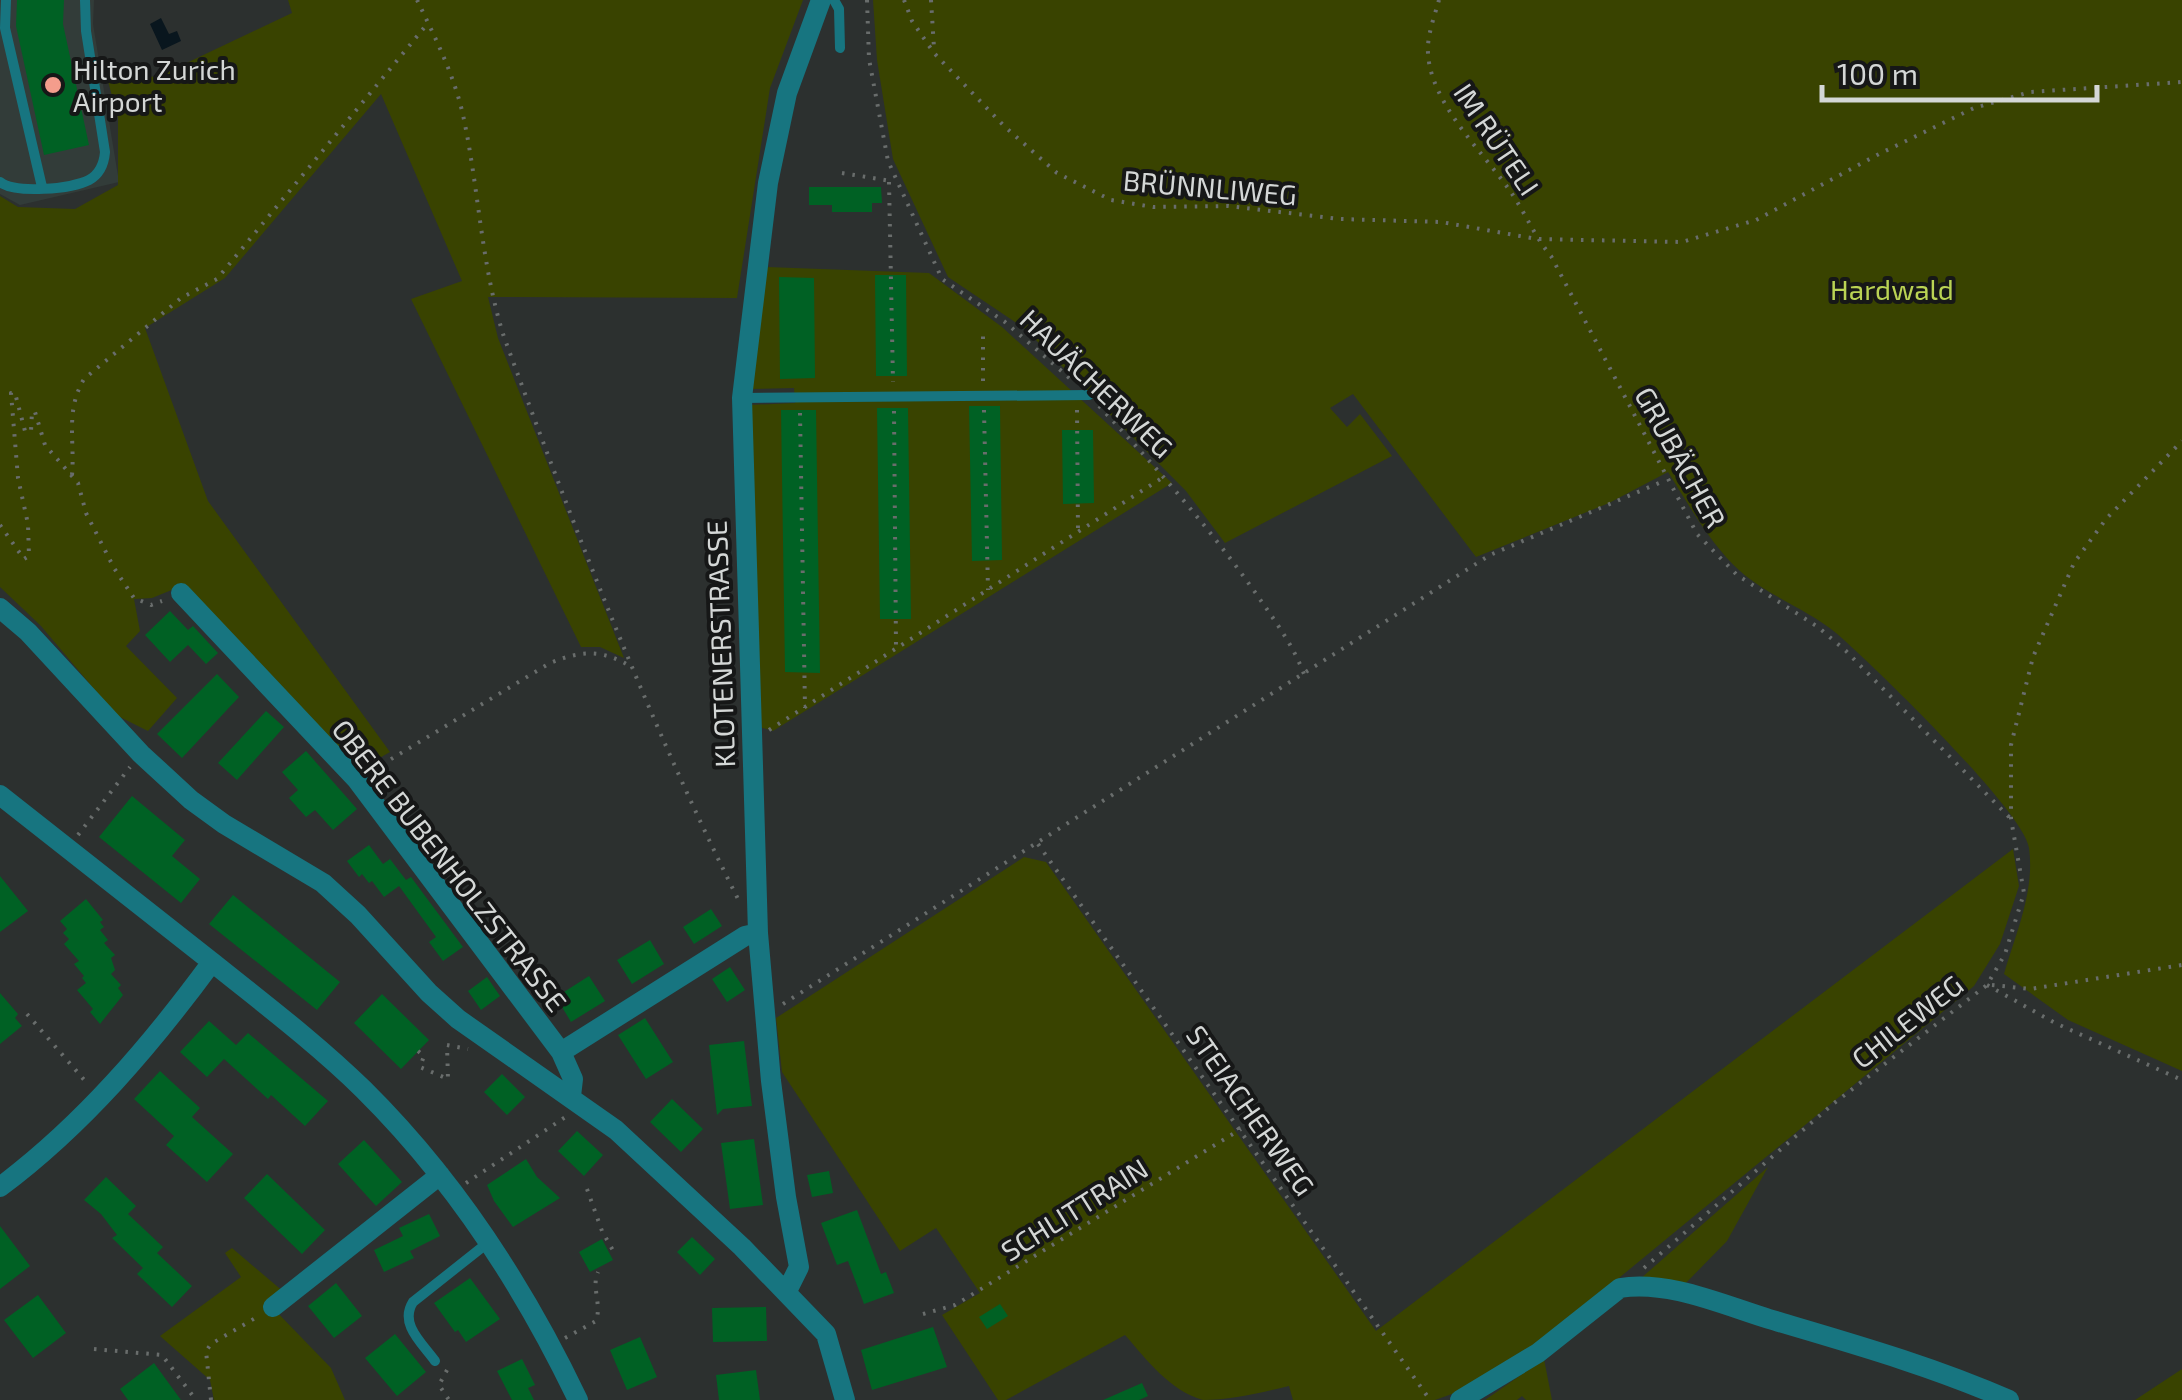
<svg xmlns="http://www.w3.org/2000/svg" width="2182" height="1400" font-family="'Exo 2',sans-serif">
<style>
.built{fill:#323c39}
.green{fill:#394300}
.water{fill:#09161e}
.building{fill:#006124}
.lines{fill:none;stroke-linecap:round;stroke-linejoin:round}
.path{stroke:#696d6c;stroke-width:4;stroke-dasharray:2.5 8;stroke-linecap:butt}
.lane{stroke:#177580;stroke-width:10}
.street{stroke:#177580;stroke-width:20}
.poi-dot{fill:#f49d8c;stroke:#161717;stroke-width:4}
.labels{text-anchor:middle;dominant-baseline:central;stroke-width:8;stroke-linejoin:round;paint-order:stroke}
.poi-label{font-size:28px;fill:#d4d7d6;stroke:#161717;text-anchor:start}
.street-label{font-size:28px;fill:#d4d7d6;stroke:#161717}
.park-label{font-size:28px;fill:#bad354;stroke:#161717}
</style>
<rect width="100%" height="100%" fill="#2c302f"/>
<path class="built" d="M0 0H94L93 24 119 182 20 205 0 194Z"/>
<path class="green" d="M288 0H803L770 88 737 298 488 297 498 338 624 658 600 647H581L411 299 462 281 381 94 225 278 145 328 208 501 390 752 357 771 184 585 152 598 134 599 140 631 126 646 177 698 148 731 116 715 41 626 0 587V196L18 207 75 209 118 185V118L106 74 157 77 292 13Z
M873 0H2182V1071L2068 1020 2004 974C2016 933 2035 891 2029 848 2024 811 1871 663 1836 633 1807 609 1768 596 1740 571 1710 544 1689 505 1668 472L1609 503 1476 557 1353 394 1330 408 1347 427 1360 414 1392 456 1225 543 1186 491 1024 328 948 277 893 159 877 60Z
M767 267 929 273 1002 327 1172 483 773 731 759 727 749 405 795 403 794 388 750 389Z
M2013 849 2019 886 2000 944 1974 986 1535 1347 1463 1390 1435 1400H1293L1289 1386C1264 1392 1230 1400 1203 1400 1170 1391 1146 1359 1125 1335L1006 1400H998L942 1315 980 1293 936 1228 900 1251 782 1072 776 1018 1024 857 1046 862 1376 1331Z
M1768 1167 1727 1241 1682 1287 1640 1279Z
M232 1248 285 1293 270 1305 331 1368 345 1400H214L210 1380 160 1336 241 1277 225 1253Z
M1544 1359 1552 1400H1526L1522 1396 1517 1400H1485Z
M2182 1369V1400H2135Z"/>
<path class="water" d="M161 18 169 34 177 31 181 41 162 50 150 24Z"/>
<path class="building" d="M17 0H64L63 24 89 145 44 155 16 26Z
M809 187H881L882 203H872V212H832V205H809Z
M875 275H906L907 376H876Z
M779 277 814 278 815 378 780 379Z
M969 406H1000L1002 560 972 561Z
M877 408H908L911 619H880Z
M781 410H816L820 673 785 672Z
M1062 430H1093L1094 503 1063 504Z
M170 611 188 630 193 626 218 653 206 664 188 645 170 662 145 635Z
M217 674 239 697 182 758 157 734Z
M266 711 284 727 237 780 218 763Z
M306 751 357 809 333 830 315 810 306 817 289 798 298 790 282 772Z
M132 796 185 840 172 856 200 879 181 903 99 837Z
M369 845 383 864 390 859 406 880 411 877 463 947 443 961 429 942 436 937 399 886 384 897 372 881 369 883 362 874 359 877 347 861Z
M0 876 28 911 0 932Z
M233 895 340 982 317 1010 209 924Z
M86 899 103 920 100 922 104 927 100 930 108 940 104 943 115 955 111 958 115 970 111 974 121 985 118 988 123 995 100 1024 90 1012 93 1009 77 990 86 983 82 978 84 976 74 964 79 961 64 944 69 939 63 933 67 929 60 921Z
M711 909 722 926 694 944 683 927Z
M650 940 664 964 632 984 617 960Z
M730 967 745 990 727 1002 712 979Z
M589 976 605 1001 571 1022 556 997Z
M487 977 500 996 481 1010 468 991Z
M0 993 18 1014 15 1018 22 1026 0 1044Z
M382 994 429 1040 401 1069 354 1023Z
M645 1018 673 1062 646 1079 618 1035Z
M209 1021 236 1045 248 1033 328 1101 305 1126 271 1095 268 1099 224 1059 207 1077 180 1052Z
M744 1041 752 1106 723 1109 717 1115 709 1045Z
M160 1071 200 1108 192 1117 233 1154 207 1182 166 1145 174 1136 134 1099Z
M502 1074 525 1097 507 1115 484 1092Z
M672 1099 703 1129 681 1152 650 1122Z
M577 1131 603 1155 584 1176 558 1151Z
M754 1139 763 1205 730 1209 721 1143Z
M364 1140 402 1182 376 1206 338 1164Z
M526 1159 537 1177 560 1198 513 1227 494 1201 487 1185Z
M829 1171 833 1193 812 1197 807 1175Z
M267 1174 325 1230 302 1254 244 1198Z
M106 1177 136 1206 128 1214 163 1247 157 1253 192 1286 172 1307 137 1274 143 1268 112 1238 117 1235 101 1214 84 1200Z
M857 1210 881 1274 886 1272 894 1293 864 1304 848 1261 837 1265 821 1223Z
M429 1214 440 1236 410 1251 414 1258 384 1272 374 1250 403 1236 399 1228Z
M0 1226 30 1266 0 1289Z
M692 1237 715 1259 700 1275 677 1252Z
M602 1239 613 1260 590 1272 579 1252Z
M470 1278 500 1319 466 1342 458 1330 455 1332 434 1303Z
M336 1283 362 1316 334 1338 308 1306Z
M38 1295 66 1333 33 1358 4 1320Z
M1000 1304 1008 1316 987 1329 979 1317Z
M766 1307 767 1341 713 1342 712 1308Z
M933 1327 947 1367 872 1390 861 1350Z
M395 1334 426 1372 397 1396 365 1358Z
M640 1337 657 1377 627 1390 610 1350Z
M522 1359 535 1385 528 1388 534 1400H512L497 1371Z
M154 1363 181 1400H128L120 1389Z
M756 1370 760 1400H719L716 1375Z
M1142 1383 1148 1396 1139 1400H1103Z"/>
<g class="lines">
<path class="path" d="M417 0C435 37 454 75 463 115 479 189 481 265 504 337 574 527 647 718 738 899
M867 0 869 59 888 161 942 279 1005 322 1074 382
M904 0 912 21 934 53 1004 126 1057 173 1111 200 1153 207 1228 206 1340 219 1441 222 1537 239 1682 242 1756 220 1879 154 1974 108 2030 92 2182 82
M931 0 934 48
M1439 0C1435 14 1429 31 1428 45 1425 99 1482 150 1510 191 1525 212 1534 236 1551 256L1697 534 1737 575 1818 627 1846 651 2011 819
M842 173 891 181
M889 182 893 382
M983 381V330
M1099 406C1155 466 1209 527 1257 595 1275 621 1293 645 1304 674
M984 410 988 590
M1077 410 1078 531
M894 411 896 647
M800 413 805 708
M72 475C75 441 65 411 84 379L181 298 217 279 428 23
M0 525 24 559 29 556 28 524 18 478 11 393H15L25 431H31L32 412H35L45 445 78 483 86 513 114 568 134 598 151 605 162 601
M769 730 1165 476
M373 770 550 663C582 650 603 649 633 668
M78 835 130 767
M1038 844 1430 1400
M1987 985 2055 1023 2182 1080
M1992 985 2030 989 2182 965
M783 1004 1490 555 1666 480
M27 1014 86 1082
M418 1051 424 1056 420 1067 448 1079 447 1045 468 1049
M466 1183 567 1116
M587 1189 602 1231 615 1254
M1644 1268 1833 1104 1987 985 2005 954 2024 893 2011 819V745L2033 657 2074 563 2106 519 2182 441
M923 1314 955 1305 1241 1129
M565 1338 596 1321C602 1304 591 1287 598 1272
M94 1349 162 1355 196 1400
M447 1370 439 1385 449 1400
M211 1400 206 1351 211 1344 257 1317"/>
<path class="lane" d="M6 0 5 28 42 187
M834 0 839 9 840 48
M0 182C15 194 72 189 89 180 100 174 104 164 105 152L86 31 85 0
M743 398 1089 395
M435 1361C422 1343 399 1324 413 1302L490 1241"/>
<path class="street" d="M181 593 357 780 561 1052 573 1079 571 1096
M0 608 28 632 141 754 191 800 224 824 323 883 358 915 429 993 458 1019 616 1130 742 1247 826 1334 845 1400
M0 795 212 962C151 1045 83 1125 0 1187
M212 962C263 1003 316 1043 363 1089 454 1179 523 1285 578 1400
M561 1052 745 936 758 933
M787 1291 799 1267 786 1197 771 1081 758 933 742 398 768 183 787 93 821 0
M273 1307 440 1175
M1460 1400 1538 1353 1620 1288C1668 1280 1723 1305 1769 1319 1850 1343 1932 1366 2009 1400"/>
</g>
<circle class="poi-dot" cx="53" cy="85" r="10"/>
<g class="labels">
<g class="poi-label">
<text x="73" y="69">Hilton Zurich<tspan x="73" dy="32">Airport</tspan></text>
</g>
<g class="street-label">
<text transform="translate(1497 139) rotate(56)">IM RÜTELI</text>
<text transform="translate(1210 187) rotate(5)">BRÜNNLIWEG</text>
<text transform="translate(1097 383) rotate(44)">HAUÄCHERWEG</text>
<text transform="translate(1681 457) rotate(61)">GRUBÄCHER</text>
<text transform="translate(720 644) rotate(-92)">KLOTENERSTRASSE</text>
<text transform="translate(450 865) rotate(52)">OBERE BUBENHOLZSTRASSE</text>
<text transform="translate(1907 1021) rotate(-38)">CHILEWEG</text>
<text transform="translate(1251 1110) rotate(55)">STEIACHERWEG</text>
<text transform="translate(1074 1209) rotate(-32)">SCHLITTRAIN</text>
</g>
<g class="park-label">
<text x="1892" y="289">Hardwald</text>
</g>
</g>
<path d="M1822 85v15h275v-15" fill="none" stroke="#d4d7d6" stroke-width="5"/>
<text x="1837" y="85" font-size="30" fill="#d4d7d6" stroke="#161717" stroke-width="8" paint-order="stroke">100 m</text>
</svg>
